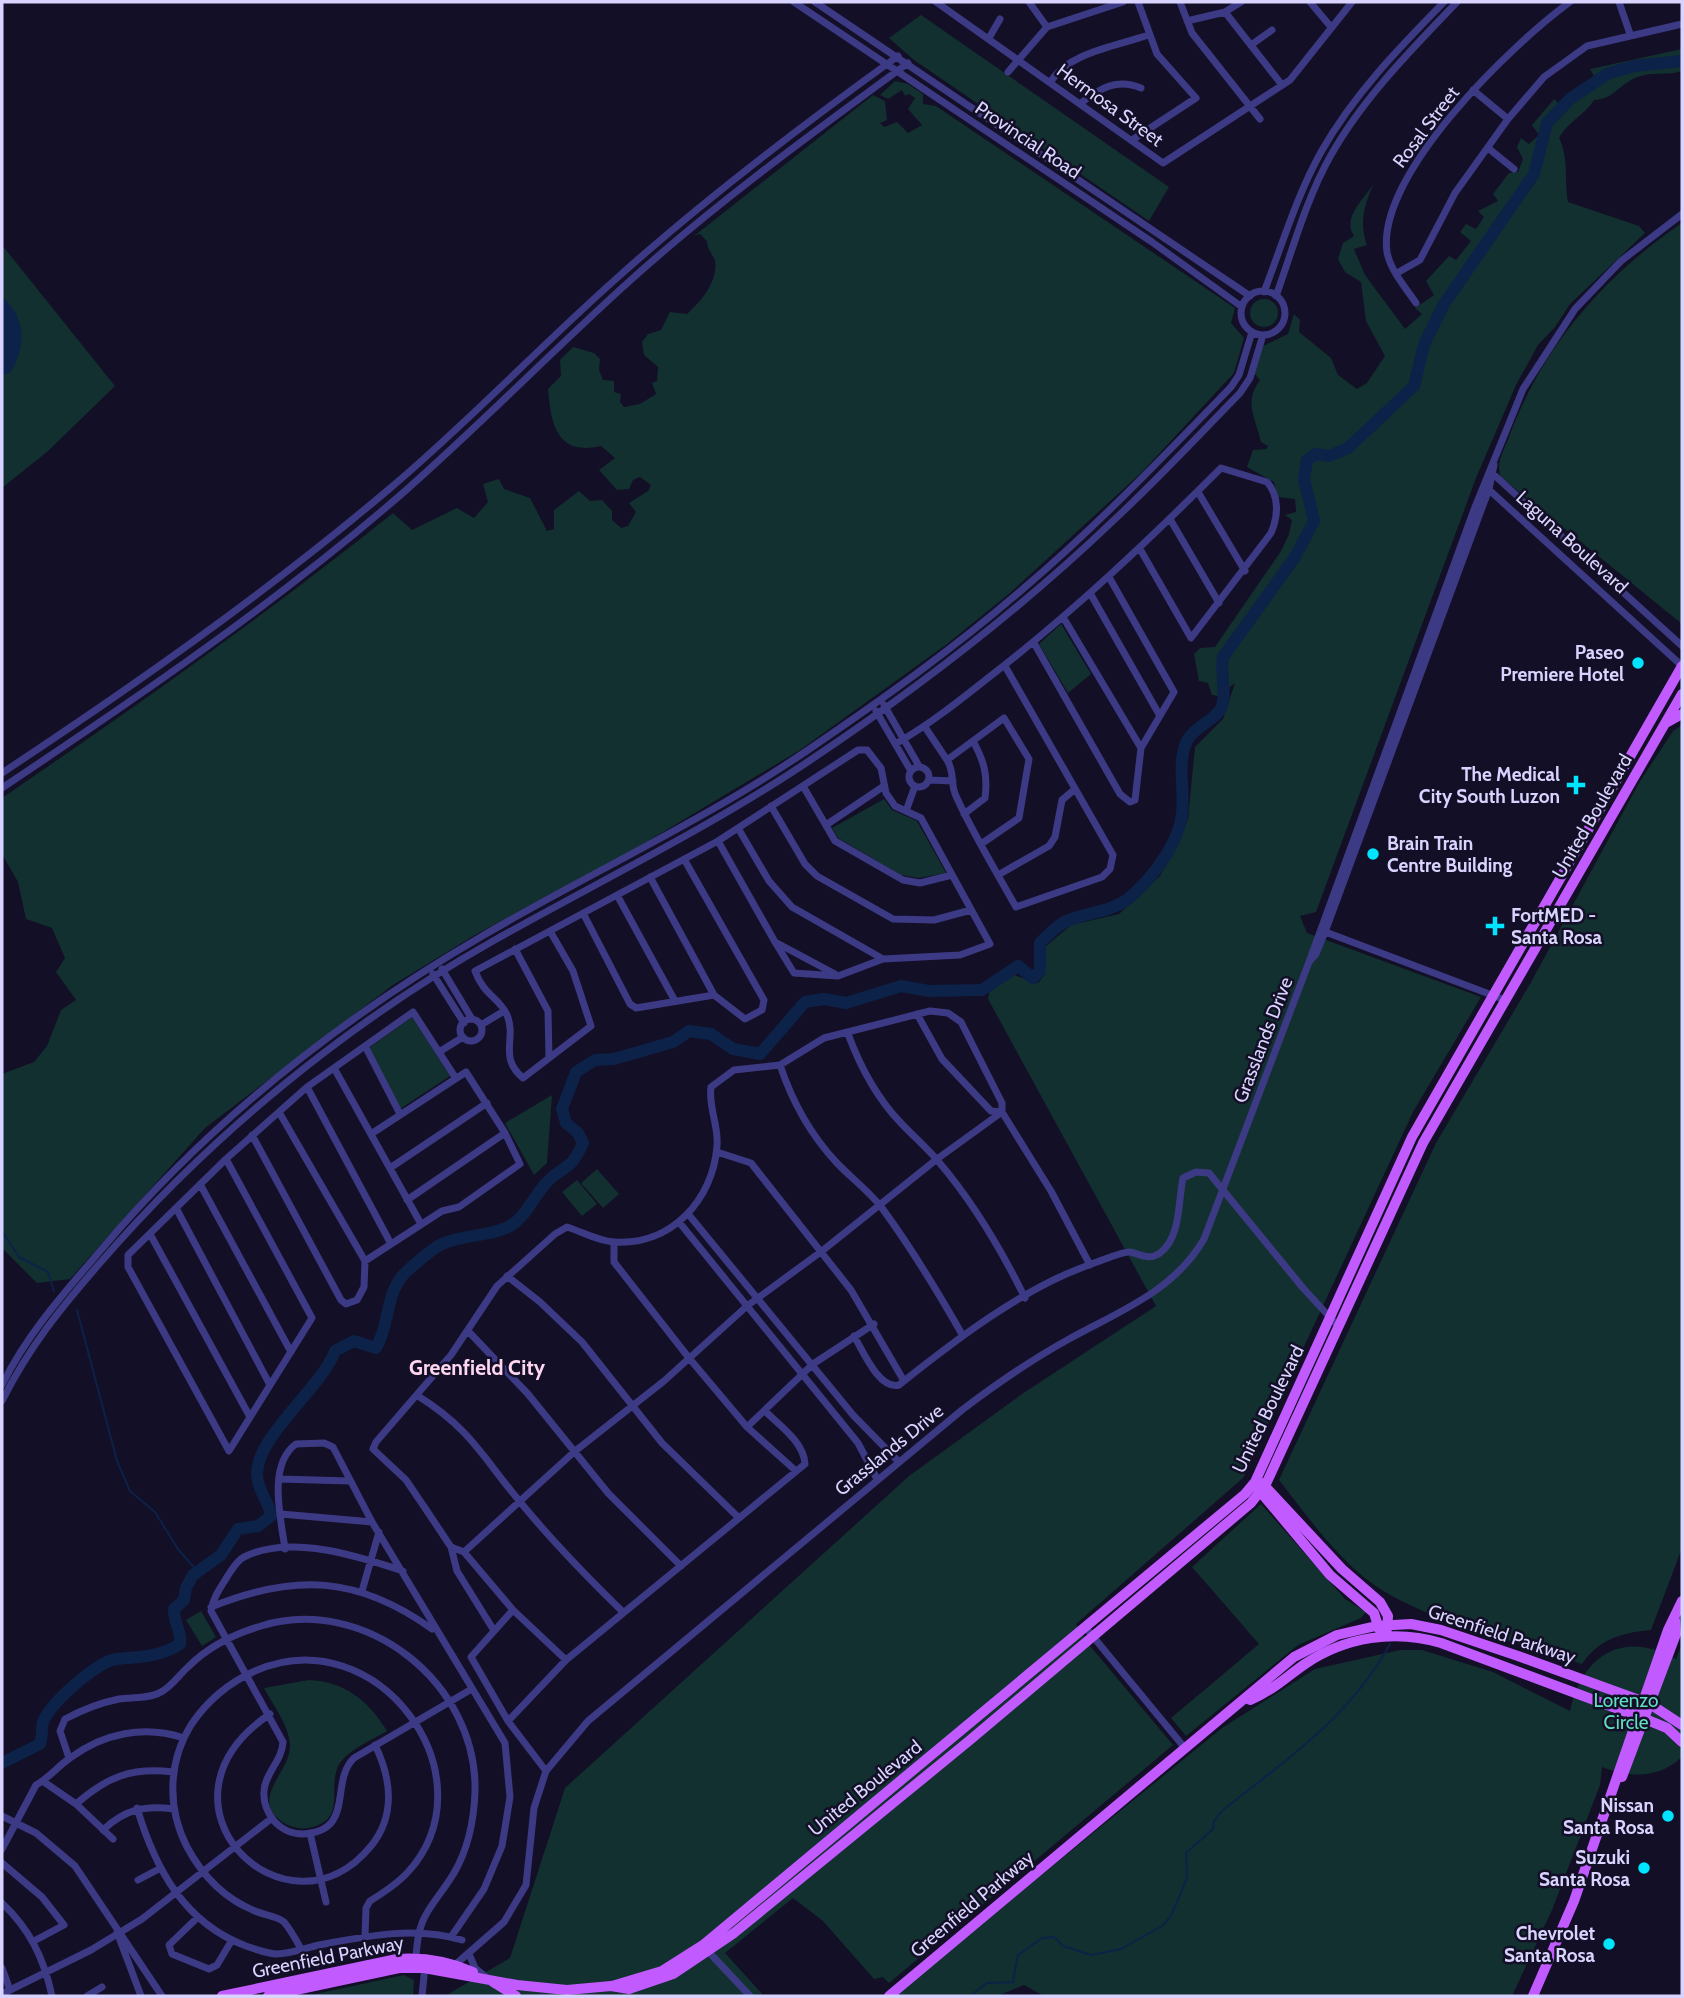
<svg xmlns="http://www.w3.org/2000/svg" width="1684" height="1998" font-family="Cabin,sans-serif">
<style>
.green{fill:#12302f}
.water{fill:#0c2248}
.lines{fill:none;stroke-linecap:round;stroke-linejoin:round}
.stream{stroke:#0c2248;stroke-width:2}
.river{stroke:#0c2248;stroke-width:12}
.minor{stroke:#3d3a85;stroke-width:7}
.major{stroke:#c25bff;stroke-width:10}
.poi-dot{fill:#00e5ff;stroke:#130f26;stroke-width:2.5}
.labels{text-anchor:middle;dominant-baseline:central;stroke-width:5;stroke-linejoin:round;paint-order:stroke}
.street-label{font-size:19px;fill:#d9d4ff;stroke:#130f26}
.poi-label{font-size:19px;font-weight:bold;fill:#d9d4ff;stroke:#130f26;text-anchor:end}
.park-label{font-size:19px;fill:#5fe0c0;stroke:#130f26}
.neighbourhood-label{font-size:21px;font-weight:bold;fill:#ffd6f0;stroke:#130f26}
</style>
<rect width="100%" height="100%" fill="#130f26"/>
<path class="green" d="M921 15 1169 187 1149 221 914 60 889 38Z
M1682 49V71C1663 77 1647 69 1628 82 1614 91 1611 99 1594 100 1584 116 1567 122 1559 138 1569 158 1564 179 1568 202L1639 226 1645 233 1570 304 1555 327 1538 345 1516 385 1476 478 1316 912 1300 916 1307 933 1481 997 1413 1112 1243 1478 1076 1624 1091 1647 1173 1745 889 1983 883 1977 874 1979 823 1921 793 1898 725 1953 764 1996H445L510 1958 565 1788 909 1476 1022 1394 1156 1306 988 999 990 989 1014 975 1038 983 1045 974 1044 948 1071 925 1119 914 1160 876 1188 819 1195 747 1223 719 1235 683 1219 696 1212 695 1208 683 1199 681 1194 654 1200 648 1215 647 1281 551 1289 534 1292 520 1285 515 1296 512 1295 499 1278 497 1274 482 1247 467 1253 450 1266 449 1268 446 1261 442C1256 419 1243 402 1260 380L1254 373 1263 346 1288 334 1294 314 1300 320 1299 332 1331 358 1338 375 1357 389 1367 383 1385 356 1366 321 1361 282 1345 272 1338 259 1343 243 1354 236C1342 218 1363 200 1373 185 1364 206 1359 224 1367 245L1354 249 1365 275 1405 329 1422 314 1415 308 1434 295 1426 281 1449 256 1456 260 1471 241 1460 232 1466 224 1476 229 1484 217 1478 211 1498 201 1493 194 1509 173 1518 172 1523 159 1517 147 1521 138 1529 144 1539 135 1532 125 1554 99 1558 103 1594 76 1590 69Z
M895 81 908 84 923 94V104L936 106 1235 308 1231 323 1244 338 1234 373 1142 472 1010 593 947 644 800 750 638 847 475 935 393 985 205 1128 70 1279 37 1283 2 1248V1074L34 1062 47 1046 61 1010 76 1000 56 972 65 958 52 928 26 919 18 882 2 854V798C135 707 267 614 393 513L412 530 457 508 474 518 488 502 483 484 499 479 504 489 530 498 547 531 554 529V510L579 491 590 501 602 500 612 511V520L621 528 628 526 636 512 629 503 648 491 651 485 640 477 633 480 629 489 617 490 599 470 615 458 601 446C557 456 551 425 548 389L561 376 560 360 573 347 594 353 600 359 599 370 603 380 614 381V392L621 394 620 402 624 407 640 404 656 394 652 383 657 381 658 367 644 355 642 342 648 334 661 330 670 312 687 314C701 301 718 282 715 261 713 254 707 250 707 241L700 234 694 236 873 95 885 101 887 120 880 123 884 127 897 122 908 133 922 125 908 109 915 98 909 94 905 96 902 90 888 99 880 95Z
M1682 223V624L1501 477C1495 464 1504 450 1509 437 1542 347 1604 276 1682 223Z
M2 245 115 386 48 451 2 488Z
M1250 313a14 14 0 1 1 28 0a14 14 0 1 1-28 0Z
M1061 624 1091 674 1068 693 1039 644Z
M1682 725V1548L1651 1630C1621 1633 1599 1639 1582 1664 1517 1642 1409 1618 1359 1573 1328 1546 1304 1512 1279 1480L1436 1143 1530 984 1639 783 1673 731Z
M884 799 892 810 917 821 946 873 919 878 901 875 838 838 832 828Z
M412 1017 450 1076 400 1109 369 1048Z
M552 1095 547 1163 534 1175 505 1123Z
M597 1169 619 1194 603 1208 581 1183Z
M577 1180 597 1204 582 1216 562 1192Z
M1261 1504 1345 1599 1366 1612 1361 1618 1298 1645 1186 1736 1171 1718 1259 1644 1192 1567Z
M201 1611 216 1637 202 1646 186 1620Z
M1682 1644V1757C1658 1779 1631 1778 1602 1767L1600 1785 1552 1910 1512 1996H1044L1024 1985 997 1996H893L1222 1728 1315 1669 1400 1650H1422L1493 1672 1570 1711C1582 1655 1623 1629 1676 1659Z
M309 1680C344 1681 369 1701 387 1731 372 1740 344 1751 337 1769 329 1791 345 1818 313 1827 302 1830 292 1828 282 1822 249 1798 290 1773 290 1746 290 1727 273 1705 264 1688Z
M404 1975 414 1980 413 1996H306Z"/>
<path class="water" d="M2 297C27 317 26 348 10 373L2 375Z"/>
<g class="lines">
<path class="stream" d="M2 1231 19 1257 48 1272 54 1291
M77 1310 117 1461 130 1491 155 1512 178 1549 197 1571
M970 1996 987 1983 1013 1982 1018 1955 1042 1938 1054 1937 1063 1946 1091 1955 1121 1949 1162 1926 1171 1916 1187 1878 1186 1853 1213 1829 1214 1821 1222 1811C1287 1759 1349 1718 1390 1644"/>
<path class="river" d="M2 1763 40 1744C43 1736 41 1729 43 1722 50 1703 97 1662 116 1659 138 1657 160 1657 180 1644 182 1631 173 1622 174 1609L184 1600 186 1588 193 1575 221 1555 238 1529 258 1526 271 1516C269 1501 258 1492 257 1475 256 1436 321 1389 335 1351L354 1341 376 1348C390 1325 385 1293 405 1273 414 1265 431 1249 442 1244 464 1234 489 1237 510 1226 527 1216 534 1195 548 1181 565 1164 571 1171 583 1143L578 1133 566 1123 562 1109 576 1072 595 1060 614 1059 673 1042 689 1031 711 1034 733 1049 760 1054 805 1002 824 999 846 1003 901 986 929 991 982 990 1018 966 1033 978 1040 971V943C1048 935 1058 924 1069 920 1088 912 1112 912 1129 898 1152 879 1179 843 1182 813 1185 790 1176 760 1188 739 1195 727 1213 721 1220 710 1228 696 1220 673 1223 657L1295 557 1314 521 1304 479 1307 460 1316 454 1329 456 1348 448 1414 386 1424 345 1444 304 1534 174 1547 123 1571 98 1607 74 1634 66 1682 61"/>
<path class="minor" d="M794 2 1152 242 1242 307
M815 2 1250 296
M936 2 1163 163 1290 80 1352 2
M1029 2 1047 27
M1180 2 1192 33 1260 119
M1310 2 1331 27
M1619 2 1630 34
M1225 12 1282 85
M1187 21 1225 12 1241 2
M989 38 1000 19
M1251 45 1272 30
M1008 72 1047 27 1123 2
M1051 81C1070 52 1117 46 1148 35
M1473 90 1508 119
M1081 103C1100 88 1117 78 1141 88
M1132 140 1196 98 1157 54 1138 2
M1488 148 1514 169
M1397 273 1420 260 1455 193 1508 119 1544 77 1587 46 1682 24
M1241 313a22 22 0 1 1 44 0a22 22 0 1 1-44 0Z
M1264 292C1282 245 1297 195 1321 152 1353 95 1399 48 1444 2
M1276 296C1293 249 1306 199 1331 155 1363 98 1412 49 1457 2
M1416 303C1406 288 1390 270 1387 252 1376 175 1512 44 1570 2
M1492 473 1682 646
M1486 487 1682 666
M1198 492 1245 571
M1170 519 1219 603
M1090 593 1160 716
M1063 617 1141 748
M1034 643 1120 794 1130 802 1135 800 1141 748 1174 692 1109 577
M884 705 919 766
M876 711 911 771
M925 727 947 760 1004 718 1029 759 1019 818 981 844
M897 743C930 724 959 701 988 678 1071 614 1147 542 1221 468L1267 482C1280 497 1278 517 1271 533L1191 638 1140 549
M947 760C955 772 950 784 956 796 973 834 996 871 1016 907L1102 877 1110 869 1113 855 1005 666
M909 777a10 10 0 1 1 20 0a10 10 0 1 1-20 0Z
M2 773C135 685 266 593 388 490 468 423 539 347 617 278 706 198 801 126 898 56
M929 780 953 781
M803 786 835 841 903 880 920 883 952 875
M2 788C138 697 273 605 397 498 475 430 547 356 623 287 713 205 811 134 908 63
M771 806 805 864 817 876 893 919 934 920 971 910
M906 811 915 786
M964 814 985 798C988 775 984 761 973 741
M826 825 884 786
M738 828 769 881 792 907 883 959
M718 841 775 942 835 974
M998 875 1049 846 1055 837 1062 800 1075 789
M650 877 714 995 745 1019 762 1010 764 1000 684 859
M617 895 675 1001
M583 913 630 1004 636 1008 714 995
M550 931 573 971 591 1026 523 1078C498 1057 517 1039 507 1015 499 997 484 996 475 971L718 841 858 750H867L881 768 886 793 895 806 921 818 990 944 960 955 883 959 838 976 794 973 775 942
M1323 931 1505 1000
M515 949 548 1011 549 1058
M1310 961 1316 954 1325 932 1489 489 1494 465
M442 969 472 1019
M433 974 464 1023
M917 1014 942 1059 991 1111 1002 1112
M460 1030a11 11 0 1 1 22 0a11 11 0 1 1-22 0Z
M481 1025 504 1011
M848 1034C860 1066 876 1097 900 1122 912 1135 926 1147 938 1161 973 1202 1001 1249 1025 1298
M365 1046 400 1114
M439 1052 463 1037
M780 1065C792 1101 810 1134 836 1162 851 1178 869 1191 882 1208 912 1249 938 1292 963 1336
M334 1068 421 1224
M307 1087 391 1244
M252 1135 341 1300 346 1304 357 1300 364 1287 365 1261 279 1112
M717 1152 751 1163 851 1290 904 1381
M226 1159 312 1318 229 1451 128 1267V1255L226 1159 307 1087 413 1012 455 1077
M390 1168 487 1103
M200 1184 291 1352
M407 1200 505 1133
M176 1208 270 1385
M689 1215 853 1415 899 1462
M679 1222 858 1443 877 1479
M150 1234 250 1417
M614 1242V1262L689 1358 747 1427 796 1471
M365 1261 442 1211 459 1207 520 1164 505 1133 466 1072 371 1134
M507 1276 540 1302 582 1342 662 1443 739 1518
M468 1331 528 1394 608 1493 681 1566
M854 1336C863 1351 879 1390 899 1385 954 1341 1023 1288 1089 1265 1097 1262 1124 1251 1130 1252 1140 1254 1149 1261 1160 1253 1181 1238 1178 1201 1183 1178L1196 1172 1209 1173 1303 1288 1337 1325
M2 1385C27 1334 64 1293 101 1250 208 1123 341 1018 484 935 590 873 703 821 805 752 880 701 955 648 1024 588 1097 526 1164 456 1231 387L1239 375 1252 332
M418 1396C471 1429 483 1458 521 1503 553 1542 587 1577 623 1612
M2 1401C29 1347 60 1309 100 1263 210 1136 346 1024 493 941 598 882 709 828 809 761 917 689 1021 609 1114 520 1158 479 1198 436 1240 393L1250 378 1263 335
M747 1427 813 1364 874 1324
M280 1479 349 1481
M281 1514 372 1522
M451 1547 464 1552 513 1610 566 1660
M285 1549C281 1519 267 1465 296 1444L324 1443 333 1447 372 1522 505 1743 510 1797 502 1846 484 1889 451 1937
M464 1552 574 1452 664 1381 747 1306 822 1251 937 1159 1002 1112
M403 1571C358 1556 290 1534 244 1557 236 1561 232 1570 227 1577 220 1588 213 1598 211 1611L283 1742C282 1761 265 1773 264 1791 263 1803 267 1812 274 1821 281 1829 292 1834 303 1834 356 1831 329 1782 354 1758L470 1690
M362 1591 379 1532
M211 1607C295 1573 358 1576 432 1629
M513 1610 471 1657 508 1721 546 1771
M1086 1628 1184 1747
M493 1629 457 1571 451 1547 427 1511 406 1480 373 1449 376 1442 451 1355 497 1286 555 1234 567 1227C583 1232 597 1241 614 1242 671 1246 713 1200 717 1146 719 1126 708 1107 711 1087L734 1070 780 1065 824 1038 930 1011 948 1013 961 1022 1002 1103V1112L1051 1191 1090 1265
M270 1714C138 1803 287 1949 371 1846 396 1815 391 1778 375 1745
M508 1721 566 1660 805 1464C804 1442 779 1425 765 1411
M69 1758 60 1731 65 1719C82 1710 99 1703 119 1699 132 1697 149 1699 161 1692 171 1687 179 1675 188 1667 208 1647 234 1634 261 1626 365 1594 478 1683 475 1792 474 1819 468 1849 454 1873 432 1909 418 1912 416 1958
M44 1782 76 1804 113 1839
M76 1804C107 1777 131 1767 173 1772
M137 1808C155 1868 184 1923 246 1946 255 1949 267 1954 277 1954 290 1954 306 1948 319 1945 367 1936 414 1926 462 1940
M2 1816 36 1833 75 1866 162 1996
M103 1830C125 1809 145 1805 174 1809
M310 1833 326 1902
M2 1849 36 1785C49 1778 57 1767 70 1758 104 1733 144 1725 184 1738
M2 1863 42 1897 64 1925 34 1941
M138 1880 159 1869
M2 1903C30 1929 44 1959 52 1996
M197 1918 169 1945 172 1954 209 1969 217 1965 232 1940
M117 1932 141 1996
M705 1948 750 1996
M301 1949C296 1940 291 1930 284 1922 278 1916 263 1915 255 1911 225 1899 202 1875 187 1847 167 1808 168 1762 191 1725 207 1701 228 1683 255 1671 378 1617 494 1777 408 1872 397 1884 383 1893 370 1901L366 1908 365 1936
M469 1954 475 1968 487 1978
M456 1964 504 1922 526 1885 534 1808 546 1771 588 1721 962 1410C996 1384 1031 1360 1069 1339 1120 1311 1174 1291 1204 1239L1309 962 1475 507 1523 389 1575 309 1621 261 1682 214
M2 1968 10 1990
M2 1994 91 1950 142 1919 272 1818
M87 1996 102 1987
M422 1996 425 1966"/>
<path class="major" d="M1666 723 1682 714
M1262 1483 1342 1569 1380 1602 1388 1616 1387 1629
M1258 1489 1330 1575 1374 1613 1379 1629
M1250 1700C1272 1691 1286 1677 1305 1664 1345 1637 1395 1629 1441 1643L1645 1719 1667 1728 1682 1742
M1622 1777 1676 1634 1675 1620
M493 1982 516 1996
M612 1986 662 1971 703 1945 1245 1494 1255 1482 1412 1137 1682 666
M222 1996 397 1959C424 1957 448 1961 473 1972
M268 1996 399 1968H424L517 1985 567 1990 611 1986 629 1989 673 1974 734 1933 970 1740 1251 1503 1266 1484 1423 1143 1682 694
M889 1996 1294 1657 1337 1635 1376 1626 1411 1624 1441 1630 1518 1656 1650 1704 1682 1725
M1533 1996 1574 1901 1668 1630 1682 1601"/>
</g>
<g class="poi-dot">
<circle cx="1638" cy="663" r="7"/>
<path d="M1572.5 774.5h7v7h7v7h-7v7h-7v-7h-7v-7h7z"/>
<circle cx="1373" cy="854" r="7"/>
<path d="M1491.5 915.5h7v7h7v7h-7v7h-7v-7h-7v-7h7z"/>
<circle cx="1668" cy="1816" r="7"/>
<circle cx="1644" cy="1868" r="7"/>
<circle cx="1609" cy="1944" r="7"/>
</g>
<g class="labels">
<g class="street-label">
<text transform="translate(1110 105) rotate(36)">Hermosa Street</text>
<text transform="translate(1426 127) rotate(-53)">Rosal Street</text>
<text transform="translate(1028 140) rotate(34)">Provincial Road</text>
<text transform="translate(1572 542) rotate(42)">Laguna Boulevard</text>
<text transform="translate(1592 816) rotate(-60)">United Boulevard</text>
<text transform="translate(1263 1040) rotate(-69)">Grasslands Drive</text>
<text transform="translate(1268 1409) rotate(-64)">United Boulevard</text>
<text transform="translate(889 1450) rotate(-39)">Grasslands Drive</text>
<text transform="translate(1502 1634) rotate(18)">Greenfield Parkway</text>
<text transform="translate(865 1788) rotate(-39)">United Boulevard</text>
<text transform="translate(972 1904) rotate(-40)">Greenfield Parkway</text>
<text transform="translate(328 1957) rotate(-11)">Greenfield Parkway</text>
</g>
<g class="poi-label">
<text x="1624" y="652">Paseo<tspan x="1624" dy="22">Premiere Hotel</tspan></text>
<text x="1560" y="774">The Medical<tspan x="1560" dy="22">City South Luzon</tspan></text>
<text x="1387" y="843" text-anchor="start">Brain Train<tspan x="1387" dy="22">Centre Building</tspan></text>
<text x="1511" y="915" text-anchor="start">FortMED -<tspan x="1511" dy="22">Santa Rosa</tspan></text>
<text x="1654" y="1805">Nissan<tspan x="1654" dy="22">Santa Rosa</tspan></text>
<text x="1630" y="1857">Suzuki<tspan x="1630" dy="22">Santa Rosa</tspan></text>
<text x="1595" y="1933">Chevrolet<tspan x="1595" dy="22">Santa Rosa</tspan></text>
</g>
<g class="park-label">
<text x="1626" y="1700">Lorenzo<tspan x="1626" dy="22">Circle</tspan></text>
</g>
<g class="neighbourhood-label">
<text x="477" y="1367">Greenfield City</text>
</g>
</g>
<rect width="1684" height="1998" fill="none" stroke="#d9d4ff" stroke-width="7"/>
</svg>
